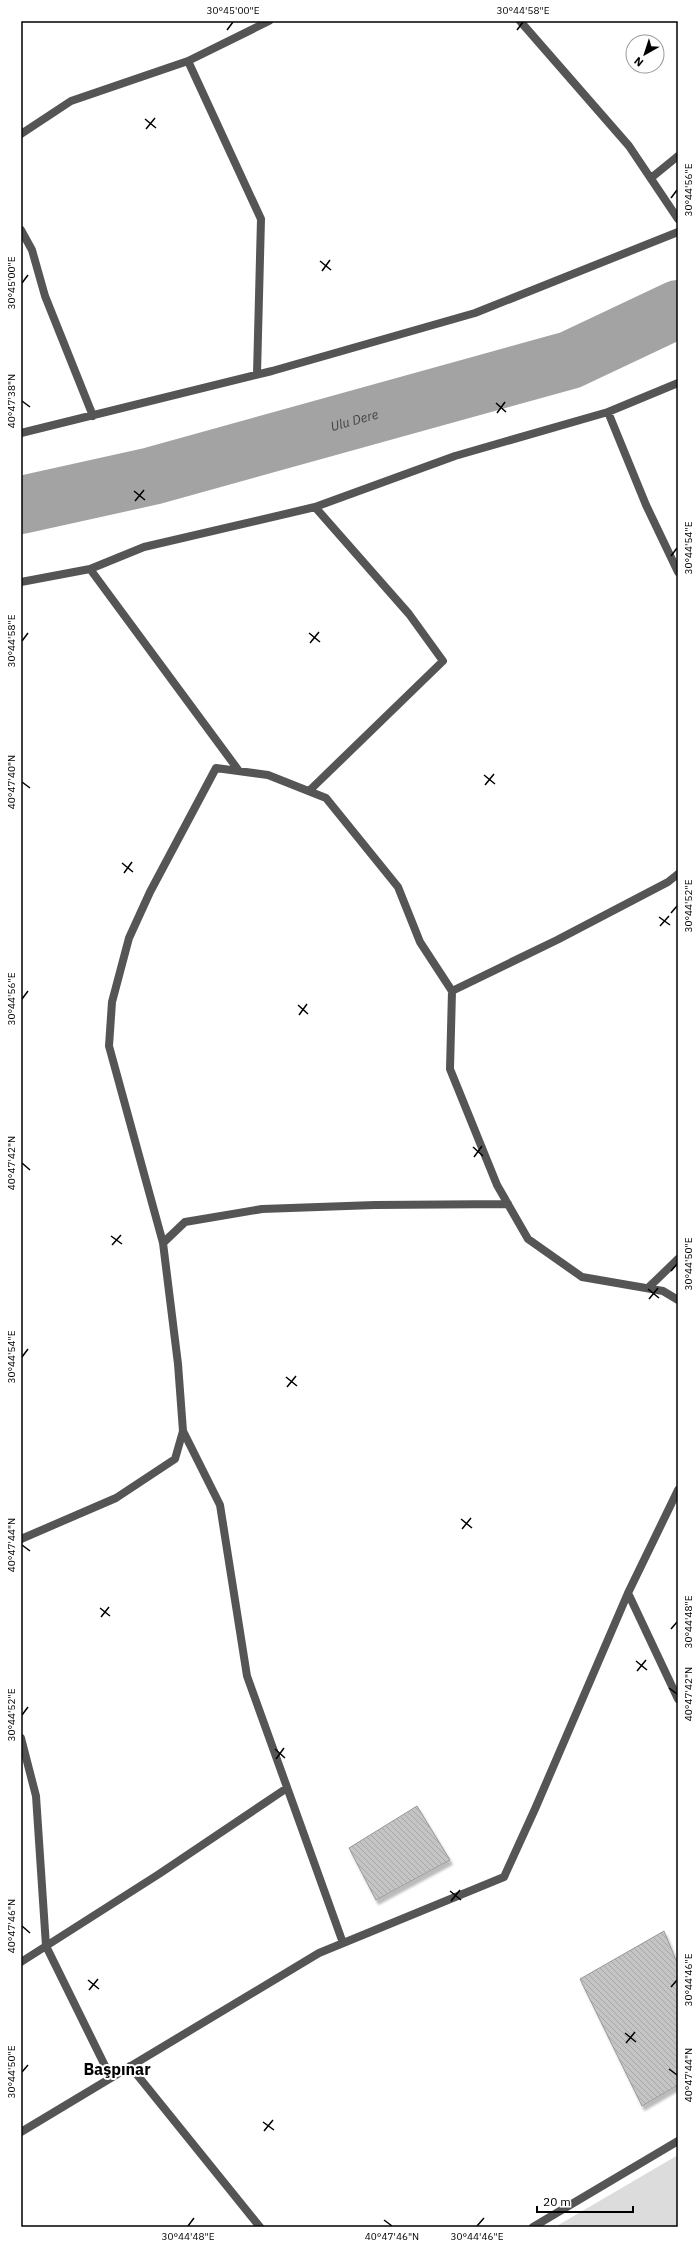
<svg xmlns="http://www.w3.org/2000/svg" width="699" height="2248" font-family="'IBM Plex Sans',sans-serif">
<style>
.park{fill:#dcdcdc}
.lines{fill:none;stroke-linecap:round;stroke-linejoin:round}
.river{stroke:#a3a3a3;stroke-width:58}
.building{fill:url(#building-back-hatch);stroke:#999;filter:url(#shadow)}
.street{stroke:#555;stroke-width:8}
.ticks{fill:none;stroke:#000;stroke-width:1.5}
.labels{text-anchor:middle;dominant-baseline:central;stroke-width:4;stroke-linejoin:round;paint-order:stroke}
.water-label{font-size:13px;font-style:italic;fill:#444;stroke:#fff}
.district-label{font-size:16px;font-weight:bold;fill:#000;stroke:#fff}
.neatline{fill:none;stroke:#000;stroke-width:1.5}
.ticks-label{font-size:10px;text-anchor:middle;fill:#000}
</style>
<defs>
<pattern id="building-back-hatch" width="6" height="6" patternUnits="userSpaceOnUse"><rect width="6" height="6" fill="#c4c4c4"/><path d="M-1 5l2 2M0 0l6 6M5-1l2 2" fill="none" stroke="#a7a7a7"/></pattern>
<filter id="shadow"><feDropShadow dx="2.5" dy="4.5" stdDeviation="1" flood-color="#0004"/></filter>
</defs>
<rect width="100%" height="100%" fill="#fff"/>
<path class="park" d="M678 2155V2227H555Z"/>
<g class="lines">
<path class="river" id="s1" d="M21 505 152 476 570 360 678 309"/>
</g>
<path class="building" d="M417 1806 450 1860 376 1900 349 1848Z
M664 1931 678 1965V2085L642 2106 580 1979Z"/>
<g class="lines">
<path class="street" d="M520 21 629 146 678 219
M188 61 261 219 257 374
M21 134 71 101 188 61 269 21
M651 178 678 156
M21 230 32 250 45 296 93 416
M608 412 678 383
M21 433 272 371 475 313 678 232
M315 507 455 456 608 412 646 505 678 572
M21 582 90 569
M239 771 90 569 144 547 315 507 409 614 443 661 309 791
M678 874 668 882 557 940 452 991 450 1069 497 1185 528 1239 582 1277 663 1291 678 1300
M163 1243 109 1046 112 1002 129 938 150 892 216 768 268 775 326 798 398 887 420 942 452 991
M648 1288 678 1259
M183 1431 220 1505 247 1676 343 1943
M678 1490 628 1593 678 1699
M21 1539 116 1498 175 1459 183 1431 178 1364 163 1243 185 1222 262 1209 375 1205 508 1204
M21 1738 36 1796 46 1946 111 2078
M21 1962 159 1874 287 1788
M130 2066 260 2227
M21 2132 319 1953 504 1877 535 1809 628 1593
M533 2227 678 2141"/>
</g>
<path class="ticks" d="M227 30 233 22M517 30 523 22M145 119 156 128M146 129 155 118M671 198 677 190M320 261 331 270M322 271 330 260M22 283 28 275M22 401 30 407M496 403 506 412M497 413 505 402M134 491 145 500M135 501 144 490M671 556 677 548M309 633 320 642M22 641 28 633M310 643 319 632M484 775 495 784M22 782 30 788M485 785 494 774M122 863 133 872M124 873 132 862M671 913 677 906M659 917 670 925M660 926 669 916M22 999 28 991M298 1005 308 1014M299 1015 307 1004M473 1147 483 1156M474 1157 482 1146M22 1163 30 1170M111 1236 122 1244M112 1245 121 1235M671 1271 677 1264M648 1289 659 1298M649 1299 658 1288M22 1357 28 1349M286 1377 297 1386M287 1387 296 1376M461 1519 472 1528M462 1529 471 1518M22 1545 30 1551M100 1608 110 1616M101 1617 109 1607M671 1629 677 1622M636 1661 647 1670M637 1671 646 1660M669 1688 677 1694M22 1715 28 1707M275 1749 285 1758M276 1759 284 1748M450 1891 461 1900M451 1901 460 1890M22 1926 30 1933M88 1980 99 1989M671 1987 677 1980M89 1990 98 1979M625 2033 636 2042M626 2043 635 2032M669 2069 677 2075M22 2072 28 2065M263 2122 274 2130M264 2131 273 2120M384 2220 392 2226M188 2226 194 2218M477 2226 484 2218"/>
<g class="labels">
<g class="water-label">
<text stroke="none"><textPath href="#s1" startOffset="344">Ulu Dere</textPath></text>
</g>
<g class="district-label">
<text x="117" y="2069">Başpınar</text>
</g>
</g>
<rect width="699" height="2248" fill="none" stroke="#ffffff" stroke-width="44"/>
<g transform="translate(645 54) rotate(219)"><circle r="19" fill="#ffffff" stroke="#999999"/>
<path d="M0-3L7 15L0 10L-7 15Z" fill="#000000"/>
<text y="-6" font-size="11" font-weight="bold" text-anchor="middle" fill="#000000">N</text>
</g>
<path d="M537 2206v6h96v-6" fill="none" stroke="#000000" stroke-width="2"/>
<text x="543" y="2206" font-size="12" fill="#000000" stroke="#ffffff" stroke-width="3" paint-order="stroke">20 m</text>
<rect x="22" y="22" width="655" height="2204" class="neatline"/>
<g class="ticks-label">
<text x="233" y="14">30°45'00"E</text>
<text x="523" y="14">30°44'58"E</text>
<text transform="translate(688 190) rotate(-90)" y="4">30°44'56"E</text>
<text transform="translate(11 283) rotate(-90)" y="4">30°45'00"E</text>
<text transform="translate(11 401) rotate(-90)" y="4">40°47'38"N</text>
<text transform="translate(688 548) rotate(-90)" y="4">30°44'54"E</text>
<text transform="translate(11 641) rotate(-90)" y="4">30°44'58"E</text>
<text transform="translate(11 782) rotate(-90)" y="4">40°47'40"N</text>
<text transform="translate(688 906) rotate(-90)" y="4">30°44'52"E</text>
<text transform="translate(11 999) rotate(-90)" y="4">30°44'56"E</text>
<text transform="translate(11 1163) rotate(-90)" y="4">40°47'42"N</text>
<text transform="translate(688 1264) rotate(-90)" y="4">30°44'50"E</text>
<text transform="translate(11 1357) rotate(-90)" y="4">30°44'54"E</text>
<text transform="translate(11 1545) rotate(-90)" y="4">40°47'44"N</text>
<text transform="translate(688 1622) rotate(-90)" y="4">30°44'48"E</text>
<text transform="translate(688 1694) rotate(-90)" y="4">40°47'42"N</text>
<text transform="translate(11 1715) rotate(-90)" y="4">30°44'52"E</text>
<text transform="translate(11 1926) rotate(-90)" y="4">40°47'46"N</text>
<text transform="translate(688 1980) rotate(-90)" y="4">30°44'46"E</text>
<text transform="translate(11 2072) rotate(-90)" y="4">30°44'50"E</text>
<text transform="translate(688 2075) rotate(-90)" y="4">40°47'44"N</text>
<text x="188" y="2240">30°44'48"E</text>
<text x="392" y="2240">40°47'46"N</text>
<text x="477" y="2240">30°44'46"E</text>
</g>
</svg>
